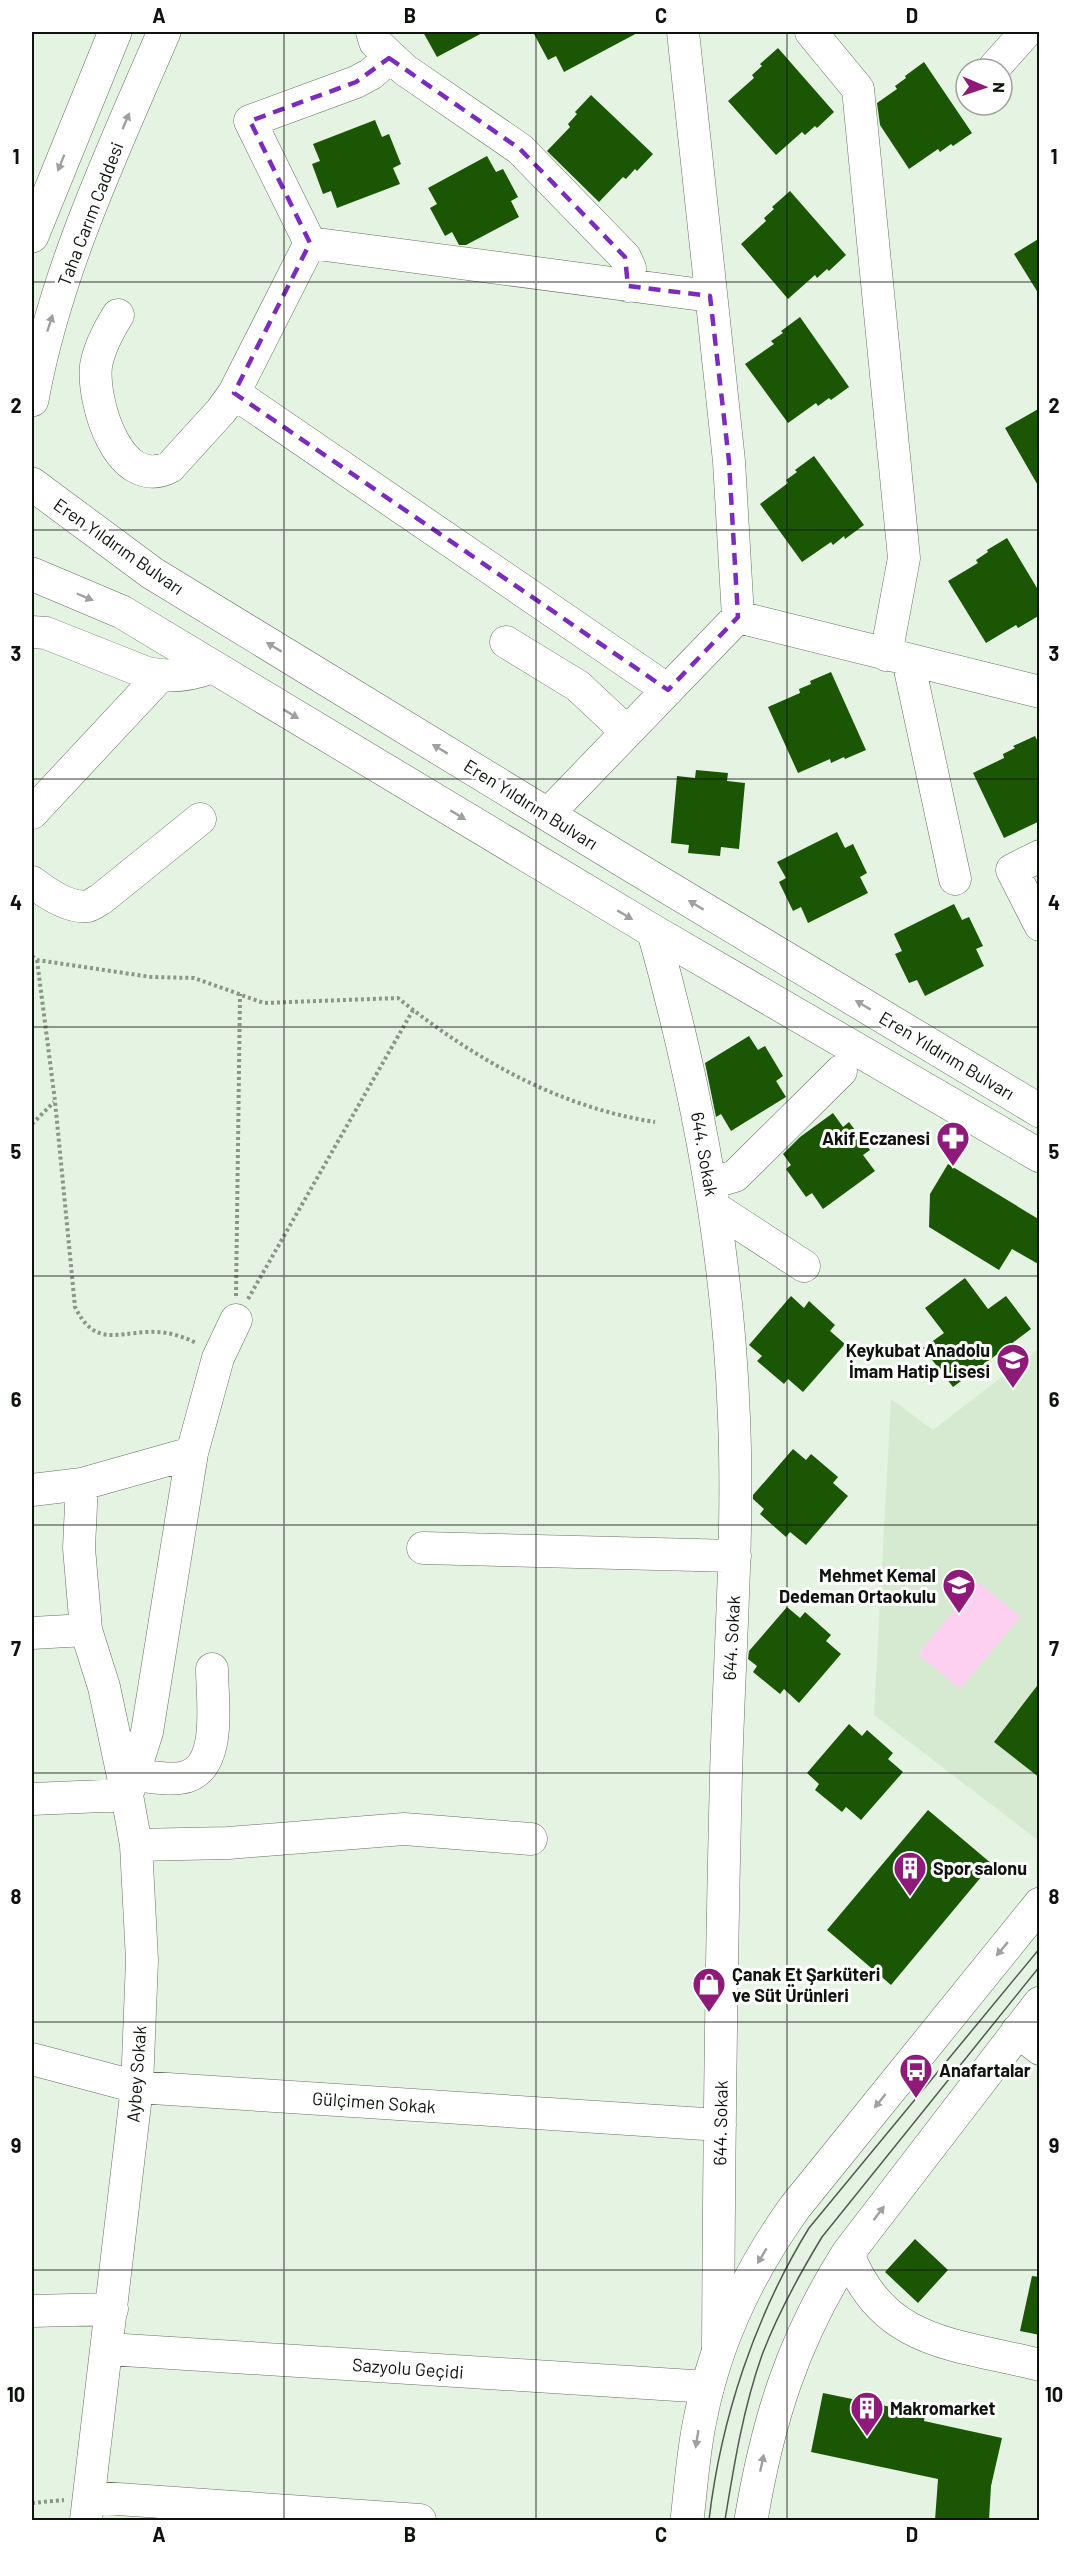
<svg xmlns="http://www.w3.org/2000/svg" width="1071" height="2552" font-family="Barlow,sans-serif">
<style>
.built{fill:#d6ead1}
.green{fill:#fdcff0}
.building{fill:#1b5604}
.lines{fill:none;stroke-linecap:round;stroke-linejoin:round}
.minor-casing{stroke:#657262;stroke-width:33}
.major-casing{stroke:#657262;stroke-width:34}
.path{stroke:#8b9689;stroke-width:4;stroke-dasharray:3 3;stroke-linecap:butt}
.minor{stroke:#fff;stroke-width:32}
.major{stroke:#fff;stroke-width:33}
.tram{stroke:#515a50;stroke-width:1.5}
.oneway{fill:#9fa19e}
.marked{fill:none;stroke:#7b2cbf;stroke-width:4.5;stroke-dasharray:12 8;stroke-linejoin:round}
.grid{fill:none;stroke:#0e130d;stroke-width:1.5;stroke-opacity:0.55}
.labels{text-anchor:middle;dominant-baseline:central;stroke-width:6;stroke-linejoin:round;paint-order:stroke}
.street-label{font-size:18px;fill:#0e130d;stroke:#fff}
.poi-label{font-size:18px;font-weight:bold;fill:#0e130d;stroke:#fff;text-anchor:start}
.neatline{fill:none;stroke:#0e130d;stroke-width:2}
.grid-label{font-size:20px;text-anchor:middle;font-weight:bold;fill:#0e130d}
</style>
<rect width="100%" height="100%" fill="#e5f4e2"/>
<path class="built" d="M1039 1348V1841L874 1715 891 1399 933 1430Z"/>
<path class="green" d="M978 1582 1020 1617 960 1689 918 1654Z"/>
<path class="building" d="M423 32H484L437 57Z
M533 32H639L564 72 556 56 548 60Z
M778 48 834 112 817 128 815 126 805 135 802 132 776 155 728 101 754 78 752 75 762 66 760 64Z
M924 62 972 133 953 146 951 144 940 152 938 149 909 169 880 125 877 103 897 89 895 86 906 78 905 76Z
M591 95 653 154 637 171 635 169 626 179 623 177 599 202 547 151 570 127 568 124 577 114 575 112Z
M375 120 382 137 389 134 401 164 393 168 400 184 337 208 331 191 323 194 312 164 320 161 313 144Z
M487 156 496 172 503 169 518 197 511 201 519 217 466 245H459L452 232 445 236 430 208 437 204 428 188Z
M790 191 846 255 829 271 827 269 817 278 815 275 788 299 741 244 766 221 764 218 774 209 772 207Z
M1040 238V296L1014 254Z
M800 317 849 387 831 400 829 398 818 406 816 403 788 423 745 364 774 344 771 341 783 333 781 331Z
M1040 408V489L1005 428Z
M814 456 864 525 845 539 844 536 833 545 831 542 802 562 760 504 788 483 786 480 797 472 795 470Z
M1007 538 1040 593V615L1018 628 1016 625 986 643 948 581 978 563 976 560 988 552 987 550Z
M831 672 866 750 845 759 844 757 831 763 830 759 798 773 768 707 800 693 799 689 811 684 810 681Z
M1035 736 1040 746V821L1004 838 973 773 1004 758 1003 754 1015 748 1013 746Z
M696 770 728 773 727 781 745 783 739 849 721 847 720 856 688 853 689 845 671 843 677 776 695 778Z
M837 832 845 848 853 844 867 873 860 877 868 893 808 923 801 907 793 911 779 882 786 878 777 862Z
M954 904 962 920 969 917 983 946 976 949 984 966 925 996 917 980 909 983 895 954 902 951 894 934Z
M749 1036 758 1050 765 1046 783 1076 776 1081 786 1097 731 1131 721 1114 716 1117 705 1063Z
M833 1113 843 1127 849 1122 870 1150 863 1155 875 1171 823 1209 812 1193 806 1197 786 1169 791 1165 783 1154 800 1137Z
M948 1164 1040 1220V1265L1012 1249 999 1270 929 1227 930 1194Z
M965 1278 988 1309 1006 1296 1031 1329 953 1387 923 1348 944 1333 925 1308Z
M791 1296 804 1308 809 1301 835 1325 830 1331 845 1344 803 1392 788 1379 784 1384 757 1361 762 1356 749 1345Z
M793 1449 806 1460 811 1454 838 1477 833 1483 848 1496 806 1545 790 1532 786 1537 760 1514 764 1509 753 1499V1495Z
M787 1607 800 1618 805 1612 831 1635 826 1641 841 1654 799 1703 784 1689 780 1694 753 1672 757 1666 748 1659 749 1651Z
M1040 1682V1778L994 1742Z
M849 1724 862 1736 867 1730 893 1753 888 1759 903 1772 861 1820 846 1807 842 1812 815 1790 819 1784 807 1773Z
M928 1810 992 1864 891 1985 827 1930Z
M915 2239 948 2270 918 2303 885 2272Z
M1032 2276 1040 2277V2335L1020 2331Z
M823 2393 925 2414 924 2421 1002 2438 991 2486 989 2520H935L938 2479 811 2452Z"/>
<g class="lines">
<defs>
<path id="minor" d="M372 32 375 42 405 70 520 149 625 257 630 268 628 286
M811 32 858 89 904 558 886 655
M389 58 371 74 356 82 250 121 310 243 710 296
M993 69 1026 32
M118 315C108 331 99 348 96 366 92 402 119 493 170 467L221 411 234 393 310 243
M234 393 668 690
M738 617 1040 692
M32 632 46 633 147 673C170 678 190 676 212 667
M506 642 578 686 627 732
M908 660 955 879
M32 813 160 676
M548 814 738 617 729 461 683 32
M1040 856 1012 870 1040 925
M32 882C45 892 69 909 88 906 92 905 97 901 101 899L200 819
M653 931C698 1091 728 1252 734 1418 739 1538 729 1657 726 1776 721 1968 719 2159 718 2350
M711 1183 735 1176 841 1071
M715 1208 804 1266
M82 1484 79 1548 86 1630 104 1687 127 1795 136 1845 142 1960 137 2087 86 2520
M32 1490 82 1484 192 1453
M423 1548 735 1556
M32 1633 86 1630
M134 1775C148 1776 165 1780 180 1778 224 1773 212 1701 212 1669
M32 1799 127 1795 147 1732 192 1453 218 1358 236 1320
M136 1845 228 1843 404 1829 531 1839
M1017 2031 1040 2049
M32 2059 137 2087 720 2125
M848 2253C882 2345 956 2344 1040 2365
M32 2311 112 2309
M108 2349 708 2387
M89 2497 420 2520"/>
<path id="major" d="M32 236 115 32
M32 400C55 272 113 151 164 32
M32 484 152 573 624 861 1040 1111
M32 574 122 612 653 931 1040 1156
M687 2520C691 2487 693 2453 700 2420 715 2342 749 2271 795 2207L1040 1904
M751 2520C768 2419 793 2340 848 2253L1040 2003"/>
</defs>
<use href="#minor" class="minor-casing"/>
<use href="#major" class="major-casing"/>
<path class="path" d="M32 956 37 960 151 977 194 978 264 1003 398 998C474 1059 558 1107 655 1122
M37 960 55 1101 75 1307C94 1345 113 1334 147 1332 164 1331 181 1335 196 1343
M32 1124 54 1102
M236 1296 240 994
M248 1299 413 1010
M32 2503 64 2500"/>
<use href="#minor" class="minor"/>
<use href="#major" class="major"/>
<path class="tram" d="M709 2520C721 2418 755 2316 809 2228L1040 1948
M725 2520C734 2465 743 2409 762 2355 778 2313 799 2275 822 2237L1040 1966"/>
</g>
<defs><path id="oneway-solid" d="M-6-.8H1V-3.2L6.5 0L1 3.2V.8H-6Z" transform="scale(1.5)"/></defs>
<g class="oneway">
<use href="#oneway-solid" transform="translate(126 121) rotate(-67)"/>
<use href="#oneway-solid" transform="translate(61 163) rotate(112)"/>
<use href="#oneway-solid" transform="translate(50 323) rotate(-72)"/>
<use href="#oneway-solid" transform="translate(85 597) rotate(23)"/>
<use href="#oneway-solid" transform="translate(274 647) rotate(-149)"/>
<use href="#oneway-solid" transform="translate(291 714) rotate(31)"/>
<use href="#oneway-solid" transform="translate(440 749) rotate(-149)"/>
<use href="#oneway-solid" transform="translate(458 815) rotate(31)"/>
<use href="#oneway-solid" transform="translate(696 905) rotate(-149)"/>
<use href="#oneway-solid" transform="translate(625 915) rotate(31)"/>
<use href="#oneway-solid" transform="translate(863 1005) rotate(-149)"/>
<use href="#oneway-solid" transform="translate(1002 1949) rotate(130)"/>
<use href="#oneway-solid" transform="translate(880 2101) rotate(129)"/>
<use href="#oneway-solid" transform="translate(879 2213) rotate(-53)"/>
<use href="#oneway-solid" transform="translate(762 2256) rotate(121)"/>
<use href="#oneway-solid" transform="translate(697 2439) rotate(99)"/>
<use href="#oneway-solid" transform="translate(762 2463) rotate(-78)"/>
</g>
<path class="marked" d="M389 58 520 149 625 257 628 286 710 296 729 461 738 617 668 690 234 393 310 243 250 121 356 82Z"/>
<path class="grid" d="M284 32V2520M536 32V2520M787 32V2520M32 282H1040M32 530H1040M32 779H1040M32 1027H1040M32 1276H1040M32 1525H1040M32 1773H1040M32 2022H1040M32 2270H1040"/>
<defs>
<symbol id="pharmacy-pin" viewBox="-11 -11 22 30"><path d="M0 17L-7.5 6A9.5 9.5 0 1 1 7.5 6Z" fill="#8f1a7a" stroke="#fff"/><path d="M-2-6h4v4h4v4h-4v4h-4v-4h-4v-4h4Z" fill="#fff"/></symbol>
<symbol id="school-pin" viewBox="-11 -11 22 30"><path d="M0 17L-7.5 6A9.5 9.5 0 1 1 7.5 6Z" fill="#8f1a7a" stroke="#fff"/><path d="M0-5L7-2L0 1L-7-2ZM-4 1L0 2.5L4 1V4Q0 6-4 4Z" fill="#fff"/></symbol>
<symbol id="building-pin" viewBox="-11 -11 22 30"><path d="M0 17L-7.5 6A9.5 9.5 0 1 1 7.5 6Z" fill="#8f1a7a" stroke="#fff"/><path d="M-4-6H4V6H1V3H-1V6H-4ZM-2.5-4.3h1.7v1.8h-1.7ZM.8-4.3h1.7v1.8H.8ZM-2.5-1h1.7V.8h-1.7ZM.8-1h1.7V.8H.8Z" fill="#fff"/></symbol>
<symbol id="shop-pin" viewBox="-11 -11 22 30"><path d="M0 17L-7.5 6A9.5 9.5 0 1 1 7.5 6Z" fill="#8f1a7a" stroke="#fff"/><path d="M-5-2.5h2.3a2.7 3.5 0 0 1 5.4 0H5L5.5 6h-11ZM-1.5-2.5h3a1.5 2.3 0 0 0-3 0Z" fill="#fff"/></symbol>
<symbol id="bus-pin" viewBox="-11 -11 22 30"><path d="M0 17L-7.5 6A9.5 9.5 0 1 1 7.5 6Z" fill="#8f1a7a" stroke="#fff"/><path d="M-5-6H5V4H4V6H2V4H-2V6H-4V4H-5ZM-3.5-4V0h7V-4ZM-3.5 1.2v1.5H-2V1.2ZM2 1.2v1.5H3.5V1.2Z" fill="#fff"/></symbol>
</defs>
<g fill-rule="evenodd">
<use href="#pharmacy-pin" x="934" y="1119" width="38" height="52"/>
<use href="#school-pin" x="994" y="1341" width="38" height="52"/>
<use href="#school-pin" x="940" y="1566" width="38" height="52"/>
<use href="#building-pin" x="891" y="1849" width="38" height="52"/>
<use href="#shop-pin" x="690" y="1965" width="38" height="52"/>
<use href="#bus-pin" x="897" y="2051" width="38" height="52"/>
<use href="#building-pin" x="848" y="2389" width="38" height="52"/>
</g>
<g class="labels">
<g class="street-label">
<text transform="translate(90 214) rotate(-69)">Taha Carım Caddesi</text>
<text transform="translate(119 546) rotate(35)">Eren Yıldırım Bulvarı</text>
<text transform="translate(531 804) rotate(32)">Eren Yıldırım Bulvarı</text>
<text transform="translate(947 1055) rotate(31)">Eren Yıldırım Bulvarı</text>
<text transform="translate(705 1154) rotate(80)">644. Sokak</text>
<text transform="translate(731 1638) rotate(-87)">644. Sokak</text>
<text transform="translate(136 2074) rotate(-86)">Aybey Sokak</text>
<text transform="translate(374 2102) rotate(4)">Gülçimen Sokak</text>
<text transform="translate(720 2123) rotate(-89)">644. Sokak</text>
<text transform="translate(408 2368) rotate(4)">Sazyolu Geçidi</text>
</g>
<g class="poi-label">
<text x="930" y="1138" text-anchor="end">Akif Eczanesi</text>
<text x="990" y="1350" text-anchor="end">Keykubat Anadolu<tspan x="990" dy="21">İmam Hatip Lisesi</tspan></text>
<text x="936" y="1575" text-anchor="end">Mehmet Kemal<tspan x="936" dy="21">Dedeman Ortaokulu</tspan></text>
<text x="933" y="1868">Spor salonu</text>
<text x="732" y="1974">Çanak Et Şarküteri<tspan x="732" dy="21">ve Süt Ürünleri</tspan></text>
<text x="939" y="2070">Anafartalar</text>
<text x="890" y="2408">Makromarket</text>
</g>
</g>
<rect width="1071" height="2552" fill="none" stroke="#ffffff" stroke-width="66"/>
<g transform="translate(984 87) rotate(92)"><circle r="28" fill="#ffffff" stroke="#9fa19e" stroke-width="1.5"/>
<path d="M0-4.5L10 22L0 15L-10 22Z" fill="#8f1a7a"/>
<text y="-9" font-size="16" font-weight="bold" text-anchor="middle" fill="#0e130d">N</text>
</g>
<rect x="33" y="33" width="1005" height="2486" class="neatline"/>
<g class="grid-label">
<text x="159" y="23">A</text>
<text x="410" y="23">B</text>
<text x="661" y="23">C</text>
<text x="912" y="23">D</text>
<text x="16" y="164">1</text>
<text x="1054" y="164">1</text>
<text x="16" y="413">2</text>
<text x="1054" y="413">2</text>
<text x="16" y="661">3</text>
<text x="1054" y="661">3</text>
<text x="16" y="910">4</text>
<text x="1054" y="910">4</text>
<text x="16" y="1159">5</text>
<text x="1054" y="1159">5</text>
<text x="16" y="1407">6</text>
<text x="1054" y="1407">6</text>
<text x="16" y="1656">7</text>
<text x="1054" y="1656">7</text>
<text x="16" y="1904">8</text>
<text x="1054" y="1904">8</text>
<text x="16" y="2153">9</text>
<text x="1054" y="2153">9</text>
<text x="16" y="2402">10</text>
<text x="1054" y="2402">10</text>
<text x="159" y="2542">A</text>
<text x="410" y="2542">B</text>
<text x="661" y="2542">C</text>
<text x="912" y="2542">D</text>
</g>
</svg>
